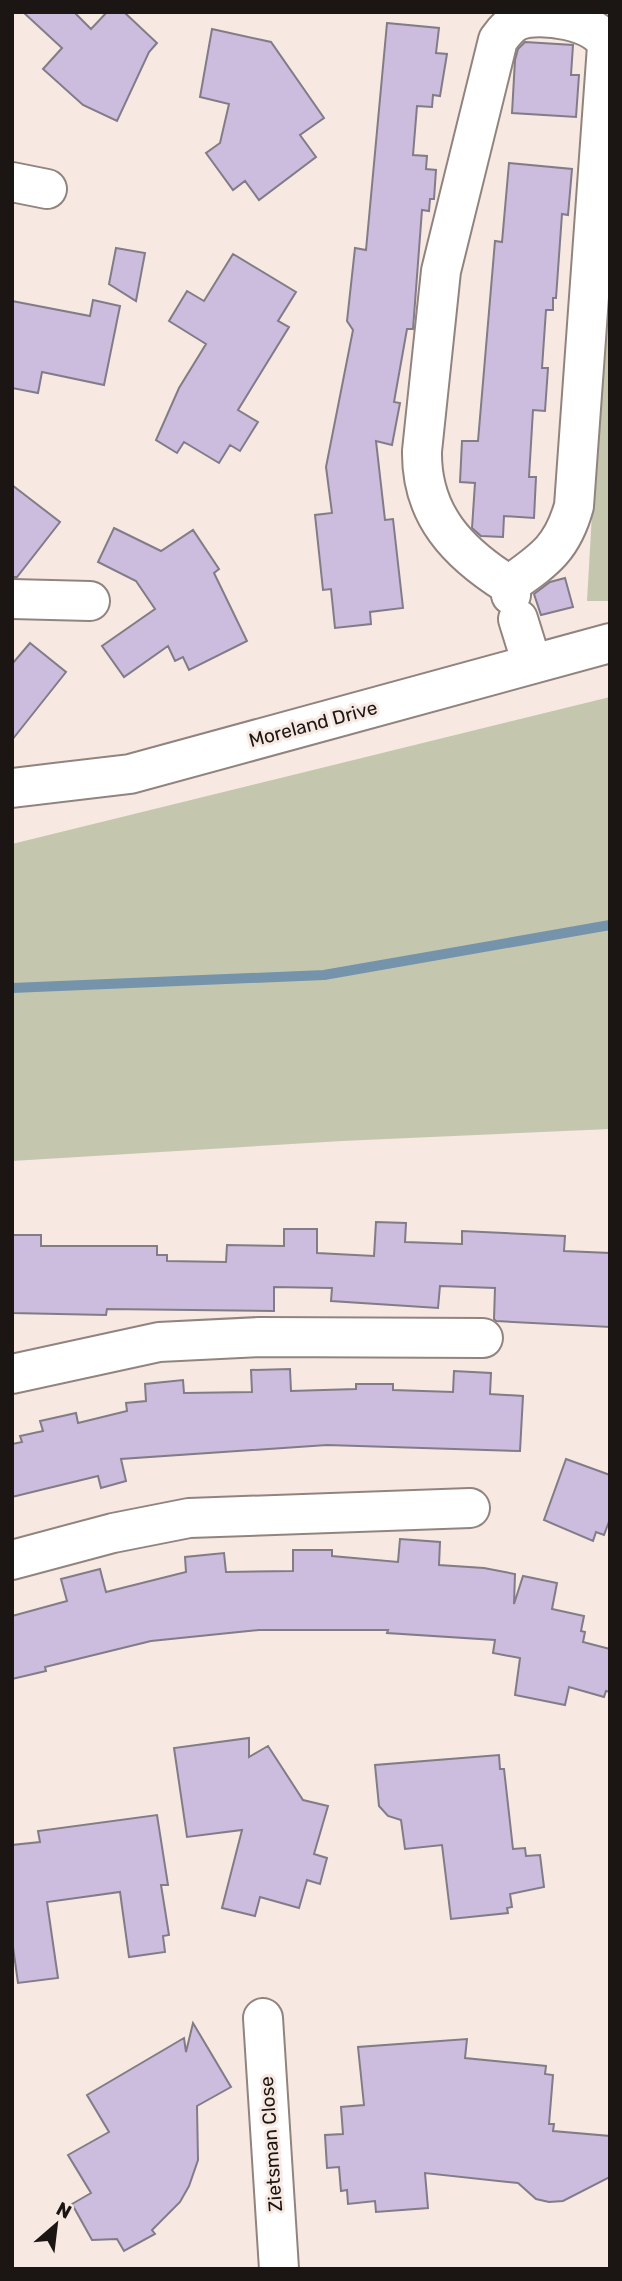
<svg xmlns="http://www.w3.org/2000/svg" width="622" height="2281" font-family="Rubik,sans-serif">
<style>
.green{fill:#c4c7ad}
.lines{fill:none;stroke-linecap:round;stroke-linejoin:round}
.stream{stroke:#7594ac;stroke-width:10}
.building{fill:#ccbcdd;stroke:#817c87;stroke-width:2}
.street-casing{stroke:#91847f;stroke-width:42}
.street{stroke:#fff;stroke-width:38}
.labels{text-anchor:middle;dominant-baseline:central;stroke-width:6;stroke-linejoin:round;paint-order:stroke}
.street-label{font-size:19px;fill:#1b1614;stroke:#f7e8e2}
</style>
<rect width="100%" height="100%" fill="#f7e8e2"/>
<path class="green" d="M610 201V601H587Z
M610 697V1129L342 1141 12 1161V844Z"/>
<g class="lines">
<path class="stream" d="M12 988 324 975 610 925"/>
</g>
<path class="building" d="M23 12H74L91 29 107 12H124L157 43 149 52 117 121 83 105 43 69 62 48Z
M387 23 439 28 436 53 447 54 440 96 433 95 432 107 417 106 413 155 427 156 426 169 436 170 434 199H430L429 211 422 210 413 329H407L394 402 400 403 392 445 376 441 385 520 393 519 403 608 370 612 371 624 335 628 331 589 323 590 315 515 332 513 326 467 353 330 347 321 355 248 366 250Z
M212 29 271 42 324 118 300 135 316 157 259 200 245 181 233 190 206 153 220 143 229 104 200 97Z
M525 42 573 45 571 75H579L576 117 512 113 515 60 518 49Z
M509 163 572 169 568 215 562 214 556 298H553V310H546L542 368H548L545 411 533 410 529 477H536L534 518 504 516 503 537 481 536 472 528 475 483 460 482 462 441H478L495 241 502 242Z
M116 248 145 253 136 301 109 284Z
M233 254 296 292 278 321 289 327 238 410 258 422 240 451 230 445 219 463 184 442 177 453 156 440 179 388 206 344 169 321 187 291 204 301Z
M93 300 120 306 104 385 42 372 38 393 12 388V301L90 316Z
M12 485 60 522 17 577H12Z
M114 528 161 551 193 530 219 569 214 573 247 641 189 670 183 657 175 661 168 646 124 677 102 646 155 609 136 581 98 562Z
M565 578 573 607 541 615 534 594 550 582Z
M30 643 66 672 12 740V664Z
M376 1222 406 1223 405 1242 462 1244V1231L565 1236 564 1251 610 1253V1327L496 1321 494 1319 495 1288 440 1286 438 1308 331 1301 332 1288 274 1287V1311L107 1309 106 1315 12 1313V1235H41V1246H157V1255H167V1261L226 1262 227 1245 284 1246V1229H317V1253L374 1256Z
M290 1369 291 1391 356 1389V1384H393V1390L453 1392 454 1371 491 1373 490 1394 523 1396 520 1451 327 1445 121 1459 126 1481 101 1488 98 1476 12 1497V1444L22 1442 20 1436 43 1431 40 1421 76 1413 78 1423 127 1411 126 1403 146 1401 145 1384 183 1380 184 1393 252 1392 251 1370Z
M566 1459 610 1475V1519L604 1535 596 1532 593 1541 544 1520Z
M400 1539 440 1542 439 1565 484 1568 515 1574 514 1604 523 1576 557 1583 552 1609 584 1616 581 1631 585 1632 583 1642 610 1649V1692L606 1691 604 1697 569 1687 565 1705 515 1695 520 1658 493 1653 495 1640 387 1633 388 1630H259L151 1641 45 1667 46 1671 12 1679V1616L67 1601 61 1579 100 1569 106 1592 186 1572 185 1557 224 1553 226 1572 293 1571V1550H332V1556L398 1562Z
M249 1738V1757L268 1746 303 1800 328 1806 314 1854 327 1858 320 1884 307 1880 299 1908 260 1897 255 1916 222 1908 242 1830 187 1837 174 1748Z
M499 1755 500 1769H504L513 1849 525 1848 526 1856 540 1855 544 1887 510 1894 512 1907 507 1908 508 1913 451 1919 442 1845 405 1849 401 1820 388 1816 379 1806 375 1765Z
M157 1815 168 1885H161L169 1935 163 1936 165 1952 129 1957 120 1892 47 1902 58 1978 18 1983 12 1940V1845L40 1842 38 1831Z
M193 2023 231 2087 197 2106 198 2160 189 2186 180 2202 152 2230 155 2234 124 2251 117 2239 92 2240 72 2204 91 2193 68 2155 109 2132 87 2095 184 2038 186 2052Z
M467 2039 465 2058 546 2066 545 2074 553 2075 549 2124H554L553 2131 610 2136V2177L563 2201 549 2202 536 2199 518 2183 425 2173 428 2208 376 2212 375 2201 348 2204 347 2190 341 2191 339 2167 327 2168 325 2135 343 2134 341 2107 364 2105 358 2047Z"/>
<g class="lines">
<defs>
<path id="street" d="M12 182 47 189
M509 585C544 560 562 549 574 506L607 46C601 21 538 11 517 21 509 25 503 33 498 40L441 271 422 451C421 515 458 553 509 585L511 595
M12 599 90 601
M518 619 532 664
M12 788 130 774 610 643
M12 1374 159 1342 259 1337 483 1338
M12 1560 113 1533 189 1518 470 1508
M263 2018 279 2269"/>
</defs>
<use href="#street" class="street-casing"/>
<use href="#street" class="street"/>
</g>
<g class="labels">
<g class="street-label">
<text transform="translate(313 724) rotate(-15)">Moreland Drive</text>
<text transform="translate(271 2144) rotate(-94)">Zietsman Close</text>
</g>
</g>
<rect width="622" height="2281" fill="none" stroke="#1b1614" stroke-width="28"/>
<g transform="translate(56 2225) rotate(28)" stroke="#f7e8e2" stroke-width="5" paint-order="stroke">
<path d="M0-5L12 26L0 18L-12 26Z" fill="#1b1614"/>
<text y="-10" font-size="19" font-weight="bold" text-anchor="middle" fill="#1b1614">N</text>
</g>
</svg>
